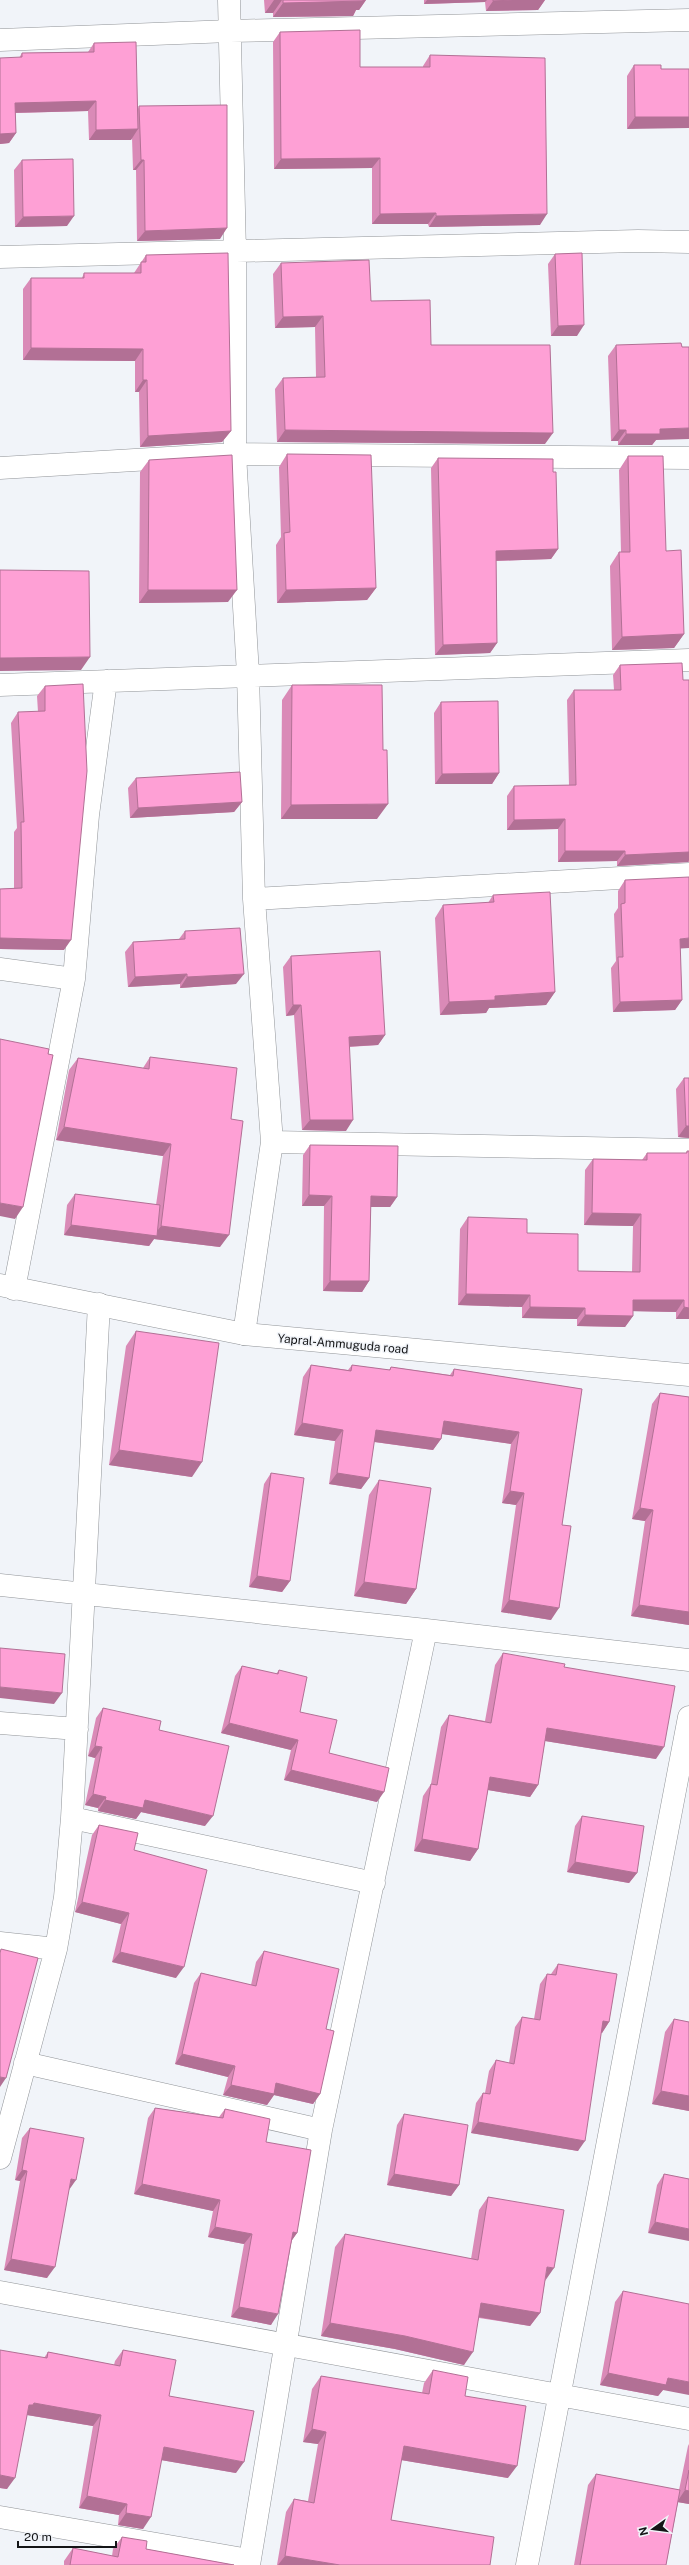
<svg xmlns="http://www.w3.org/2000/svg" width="689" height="2565" font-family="'Public Sans',sans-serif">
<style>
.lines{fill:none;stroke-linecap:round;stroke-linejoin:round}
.street-casing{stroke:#919498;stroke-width:23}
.secondary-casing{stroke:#919498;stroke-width:23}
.street{stroke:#fff;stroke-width:22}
.secondary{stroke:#fff;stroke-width:22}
.wall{fill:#da8ab7}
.shaded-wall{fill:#b27095}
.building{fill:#fea0d5;stroke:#b27095}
.labels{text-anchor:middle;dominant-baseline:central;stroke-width:3;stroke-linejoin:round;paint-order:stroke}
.street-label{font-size:12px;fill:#141517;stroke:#f1f4f9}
</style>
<rect width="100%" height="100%" fill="#f1f4f9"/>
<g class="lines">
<defs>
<path id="street" d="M229 0 235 252V454L248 674 254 899 272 1142 244 1334
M0 40 230 31 689 20
M0 257 638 241 689 242
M0 468 235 454 689 458
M0 685 689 660
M254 899 689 874
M0 969 74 979
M272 1142 689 1150
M14 1289 74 979 88 815 106 681
M0 1585 426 1630 689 1660
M0 1723 77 1729
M72 1818 374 1883
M0 1943 56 1949
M25 2063 321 2130
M0 2158 56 1949 65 1897 72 1818 99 1304
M0 2292 689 2419
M0 2517 249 2560
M249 2565 321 2130 426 1630
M527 2565 689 1717"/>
<path id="secondary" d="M0 1285 244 1334 689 1375"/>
</defs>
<use href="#street" class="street-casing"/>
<use href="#secondary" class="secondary-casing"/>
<use href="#street" class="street"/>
<use href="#secondary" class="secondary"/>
</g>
<path class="wall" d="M264 0H366L359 10H356L353 16 273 17V13H265Z
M424 0H545L538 10 486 11 485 2 424 4Z
M280 32 360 67H423V66L430 55 540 225 429 227 428 224H372V168L274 169 273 42Z
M94 43 138 109 139 106 220 239 137 241 136 170H133L132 137 131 140H89L88 111 15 113 16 133 9 143 0 144V58H19L22 53 88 52Z
M634 65 661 69H689L627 129V76Z
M22 160 67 226 15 227 14 170Z
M555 254 577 336H551L548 264Z
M146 255 231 431 222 442 140 447 139 392H135V361L23 360V289L31 278H82L84 273H134Z
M281 263 371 301 431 345 545 444 277 442 275 389 283 378 316 377 315 327 275 328 273 274Z
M616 345 682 347 656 440 652 445H618V441H611L608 356Z
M287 454 376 588 367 600 277 603 276 545 281 537 279 467Z
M628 456 666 551 684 634 674 648 612 650 610 566 619 552H621L619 470Z
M438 458 553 472 558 549 551 559 496 561 497 643 490 653 435 655 431 468Z
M149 460 228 602 139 603 140 472Z
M620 665 683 680H689V862L617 866V861L558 862V829L507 830V796L514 786 569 785 567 700 574 690H614L613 675Z
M292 685 377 819H281L282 700Z
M45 686 64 950 0 949V889L14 888V832L17 828 11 723 18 712H38L37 696Z
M441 702 499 773 492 784H435L434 713Z
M136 778 242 802 234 812 130 818 128 788Z
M625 880 680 949 682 1000 675 1010 613 1012 611 968 616 961 614 914 618 908V891Z
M493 895 555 992 546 1005 489 1008 486 1013 440 1015 435 918 443 905 488 903Z
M185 931 236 984 180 988V984L128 987 125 952 133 942 179 939Z
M291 956 385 1035 378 1045 349 1047 346 1131 302 1130 294 1015 286 1016 283 967Z
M150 1057 231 1119 220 1247 154 1239 149 1246 64 1235 67 1205 75 1194 156 1205 163 1156 56 1140 69 1070 78 1058 143 1068Z
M684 1078 689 1138 678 1137 676 1089Z
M310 1145 397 1197 390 1207H371L369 1281 362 1292 323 1291 324 1206H302L303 1155Z
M687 1151H689V1319H676V1312L633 1311V1316L625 1327 577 1326V1319L522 1318V1307L458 1305 460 1229 468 1217 527 1233 578 1271 632 1272 633 1226 584 1225 585 1170 593 1159 642 1160 647 1153H686Z
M136 1331 192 1477 109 1465 126 1346Z
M311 1365 348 1370 352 1365 389 1370 391 1367 450 1375 454 1369 582 1389 562 1525 551 1620 501 1612 516 1505 502 1503 511 1444 442 1434 441 1439 433 1450 374 1442 369 1478 361 1489 329 1484 335 1441 294 1435 303 1377Z
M660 1393 689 1397V1625L631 1616 645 1521 632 1519 652 1404Z
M271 1473 290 1581 282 1592 249 1587 264 1484Z
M379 1480 416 1589 406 1604 354 1596 369 1495Z
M503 1653 564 1667 656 1759 545 1741 538 1785 530 1797 488 1790 478 1849 470 1861 414 1851 423 1796 431 1784 441 1727 449 1715 485 1721 495 1665Z
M242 1666 276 1674 279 1670 300 1712 329 1753 377 1802 284 1780 291 1750 221 1733 235 1676Z
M103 1708 159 1730 205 1826 141 1812 136 1819 98 1811V1808L85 1805 95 1758 88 1756 96 1718Z
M582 1816 637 1873 629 1883 567 1872 575 1826Z
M99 1825 134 1850 176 1978 112 1962 121 1924 75 1912 92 1835Z
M264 1951 326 2029 320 2094 313 2104 274 2095 267 2105 223 2095 228 2077 175 2064 194 1983 201 1973 251 1985 256 1962Z
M558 1964 609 2022 602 2033 601 2032 578 2151 471 2133 476 2103 483 2093H485L489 2071 496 2060 509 2063 515 2027 522 2017 534 2019 540 1984 547 1974H551Z
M674 2019 689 2022V2111L652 2104 665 2032Z
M155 2108 219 2117 225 2109 266 2142 297 2233 292 2240 271 2325 231 2317 244 2244 208 2237 213 2211 134 2194 148 2118Z
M404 2114 459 2185 451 2196 387 2185 397 2125Z
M30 2128 69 2190 47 2278 4 2270 20 2181 15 2180 22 2138Z
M664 2174 689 2179 648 2233 657 2185Z
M488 2197 545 2281 540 2313 530 2326 479 2318 464 2365 395 2349 321 2336 335 2247 345 2234 471 2259 479 2210Z
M623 2291 663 2390 658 2396 600 2385 615 2302Z
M123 2350 169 2396 236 2473 161 2460 143 2529 118 2525 119 2515 79 2508 93 2426 27 2415 7 2489 0 2488 44 2358 48 2352 114 2365 115 2361Z
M433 2370 465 2396 508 2478 401 2460 391 2520 490 2565H277L286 2512 294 2499 308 2501 318 2444 303 2442 312 2389 321 2376 422 2393 424 2383Z
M689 2444V2504L678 2502 666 2565H574L588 2485 596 2474 679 2490 688 2446Z
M122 2537 146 2549 234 2565H64V2561L73 2548 112 2556 113 2549Z"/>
<path class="shaded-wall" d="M274 0H282L273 13H265Z
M366 0 359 10H356L353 16 273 17 283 3Z
M427 0H487L485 2 424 4Z
M513 0H545L538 10 486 11 493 1Z
M96 101 88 111 8 113 15 103Z
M635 117H689V128L627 129Z
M138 129 131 140H89L96 130Z
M16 133 9 143 0 144V134Z
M380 158 372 168 274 169 281 159Z
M141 160H144L136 170H133Z
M436 213 428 224H372L380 214Z
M547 214 540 225 429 227 436 216Z
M74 216 67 226 15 227 23 217Z
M227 228 220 239 137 241 145 231Z
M323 316 315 327 275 328 283 317Z
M584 325 577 336H551L558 326Z
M31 348 143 349 135 361 23 360Z
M143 380H147L139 392H135Z
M689 428V439L656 440 652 445H618L626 434 660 429Z
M285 430 553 433 545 444 277 442Z
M619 430H626L618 441H611Z
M231 431 222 442 140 447 148 436Z
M558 549 551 559 489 561 496 551Z
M376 588 367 600 277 603 286 590Z
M148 590H237L228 602 139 603Z
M684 634 674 648 612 650 622 637Z
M497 643 490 653 435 655 443 645Z
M90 657 81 670 0 671V658Z
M499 773 492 784H435L442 774Z
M242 802 234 812 130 818 138 808Z
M388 804 377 819H281L291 805Z
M565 819 558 829 507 830 514 820Z
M565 851H625L617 861 558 862Z
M689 852V860L688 862 617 866 625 855Z
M0 938 71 940 64 950 0 949Z
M689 938V948L673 949 680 939Z
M187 974 180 984 128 987 135 977Z
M244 974 236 984 180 988 187 977Z
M555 992 546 1005 489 1008 486 1013 440 1015 449 1002 495 996Z
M682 1000 675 1010 613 1012 620 1002Z
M293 1005H301L294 1015 286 1016Z
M385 1035 378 1045 341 1047 349 1037Z
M310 1120H353L346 1131 302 1130Z
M686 1126H689V1138L678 1137Z
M64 1127 171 1144 163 1156 56 1140Z
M309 1195 332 1196 324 1206H302Z
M371 1196 397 1197 390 1207H364Z
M0 1203 23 1207 15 1219 0 1216Z
M592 1213 641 1214 633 1226 584 1225Z
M71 1225 154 1235 161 1226 229 1235 220 1247 154 1239 149 1246 64 1235Z
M330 1281H369L362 1292 323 1291Z
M466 1294 530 1295 522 1307 458 1305Z
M633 1300H684L676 1312 625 1311Z
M530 1307 585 1308 577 1319 522 1318Z
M684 1307 689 1308V1319H676Z
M585 1315 633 1316 625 1327 577 1326Z
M444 1421 519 1432 511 1444 435 1433Z
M302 1423 343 1430 335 1441 294 1435Z
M376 1430 441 1439 433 1450 368 1441Z
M119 1450 202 1462 192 1477 109 1465Z
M337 1473 369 1478 361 1489 329 1484Z
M510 1491 524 1493 516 1505 502 1503Z
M640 1508 653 1510 645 1521 632 1519Z
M257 1576 290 1581 282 1592 249 1587Z
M364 1582 416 1589 406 1604 354 1596Z
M509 1600 559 1608 551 1620 501 1612Z
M639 1605 689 1612V1625L631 1616Z
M0 1687 62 1693 54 1704 0 1698Z
M229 1723 298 1740 291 1750 221 1733Z
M547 1728 664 1747 656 1759 539 1740Z
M95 1746 102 1747 95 1758 88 1756Z
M291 1770 384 1792 377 1802 284 1780Z
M490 1777 538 1785 530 1797 482 1789Z
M93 1794 106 1797 98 1808 85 1805Z
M105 1800H145L213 1816 205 1826 141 1812 136 1819 98 1811Z
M422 1839 478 1849 470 1861 414 1851Z
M575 1862 637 1873 629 1883 567 1872Z
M82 1902 129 1913 121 1924 75 1912Z
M120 1952 184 1967 176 1978 112 1962Z
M603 2021 609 2022 602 2033 595 2031Z
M182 2054 235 2066 228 2077 175 2064Z
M0 2077 6 2078 0 2087Z
M276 2083 320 2094 313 2104 274 2095 267 2105 223 2095 231 2085Z
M661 2091 689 2096V2111L652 2104Z
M478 2122 585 2141 578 2151 471 2133Z
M22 2170 27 2171 20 2181 15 2180Z
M394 2174 459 2185 451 2196 387 2185Z
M71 2179 76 2180 69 2190Z
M142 2184 220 2200 213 2211 134 2194Z
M655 2222 689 2229V2241L648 2233Z
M215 2227 252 2234 244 2244 208 2237Z
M293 2232 297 2233 290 2243Z
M11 2259 55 2267 47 2278 4 2270Z
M547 2267 554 2268 545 2281Z
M481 2303 540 2313 530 2326 472 2316Z
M239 2307 278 2314 271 2325 231 2317Z
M330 2323 405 2336 473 2352 464 2365 395 2349 321 2336Z
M608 2373 668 2378 689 2382V2395L663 2390 658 2396 600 2385Z
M34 2403 101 2415 93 2426 27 2415 29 2405Z
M312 2429 326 2432 318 2444 303 2442Z
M404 2446 517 2466 508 2478 395 2459Z
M164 2447 244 2462 236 2473 155 2459Z
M0 2475 15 2478 7 2489 0 2488Z
M685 2490 689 2491V2504L677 2502Z
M87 2496 127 2504 119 2515 79 2508Z
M126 2513 151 2517 143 2529 118 2525Z
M285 2556 340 2565H278Z"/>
<path class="building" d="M283 0H363V1L283 3Z
M493 0H513L493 1Z
M360 30V67H430V55L545 58 547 214 436 216V213L380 214V158L281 159 280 32Z
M136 42 138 129 96 130V101L15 103 16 133 0 134V58L22 57V53L94 52V43Z
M634 65H661V69H689V117H635Z
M227 105V228L145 231 144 160H141L139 106Z
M73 159 74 216 23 217 22 160Z
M228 253 231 431 148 436 147 380H143V349L31 348V278H84V273H141V262H146V255Z
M582 253 584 325 558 326 555 254Z
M369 260 371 301 430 300 431 345H550L553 433 285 430 283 378 325 377 323 316 283 317 281 263Z
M681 343 682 347H689V428L660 429V434H626V430H619L616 345Z
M287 454 371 455 376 588 286 590 284 533 290 532Z
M232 455 237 590H148L149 460Z
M628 456H663L666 551 681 550 684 634 622 637 619 552H630Z
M438 458 553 459V472H556L558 549 496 551 497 643 443 645Z
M0 570 89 571 90 657 0 658Z
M682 663 683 680H689V852L625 855V851H565V819L514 820V786L576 785 574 690H621L620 665Z
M83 684 87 771 71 940 0 938V889L22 888 21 822H24L18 712 45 711V686Z
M292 685H382L383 750H387L388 804 291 805Z
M498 701 499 773 442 774 441 702Z
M240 772 242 802 138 808 136 778Z
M689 877V938L680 939 682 1000 620 1002 618 957H623L621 904 625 903V880Z
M550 892 555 992 495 996V1000L449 1002 443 905 494 902 493 895Z
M240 928 244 974 187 977V974L135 977 133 942 185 939V931Z
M380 951 385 1035 349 1037 353 1120H310L301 1005H293L291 956Z
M0 1039 49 1049 48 1054 53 1055 23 1207 0 1203Z
M150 1057 237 1068 231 1119 243 1121 229 1235 161 1226 171 1144 64 1127 78 1058 149 1069Z
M684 1078H689V1126H686Z
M310 1145 398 1146 397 1197 371 1196 369 1281H330L332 1196 309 1195Z
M687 1151H689V1308L684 1307V1300H633V1316L585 1315V1308L530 1307V1295L466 1294 468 1217 527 1219V1233L578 1234V1271L640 1272 641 1214 592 1213 593 1159 647 1160V1153H687Z
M75 1194 160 1205 157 1236 71 1225Z
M136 1331 219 1343 202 1462 119 1450Z
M311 1365 351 1371 352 1365 390 1370 391 1367 453 1376 454 1369 582 1389 562 1525 571 1526 559 1608 509 1600 524 1493 510 1491 519 1432 444 1421 441 1439 376 1430 369 1478 337 1473 343 1430 302 1423Z
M660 1393 689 1397V1612L639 1605 653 1510 640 1508Z
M271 1473 304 1478 290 1581 257 1576Z
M379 1480 431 1488 416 1589 364 1582Z
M0 1648 65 1654 62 1693 0 1687Z
M503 1653 565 1664 564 1667 675 1686 664 1747 547 1728 538 1785 490 1777 478 1849 422 1839 431 1784 437 1785 449 1715 491 1723Z
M242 1666 278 1674 279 1670 307 1677 300 1712 337 1720 329 1753 389 1768 384 1792 291 1770 298 1740 229 1723Z
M103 1708 161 1721 159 1730 229 1746 213 1816 145 1800 143 1808 105 1800 106 1797 93 1794 102 1747 95 1746Z
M582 1816 644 1826 637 1873 575 1862Z
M99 1825 138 1833 134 1850 207 1870 184 1967 120 1952 129 1913 82 1902Z
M1 1949 38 1958 6 2078 0 2077V1953Z
M264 1951 339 1969 326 2029 334 2031 320 2094 276 2083 274 2094 231 2085 235 2066 182 2054 201 1973 256 1986Z
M558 1964 617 1974 609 2022 603 2021 585 2141 478 2122 483 2093 490 2094 496 2060 514 2064 522 2017 540 2020 547 1974 556 1975Z
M674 2019 689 2022V2096L661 2091Z
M155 2108 223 2118 225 2109 270 2119 266 2142 311 2150 297 2233 293 2232 278 2314 239 2307 252 2234 215 2227 220 2200 142 2184Z
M404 2114 468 2125 459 2185 394 2174Z
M30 2128 84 2138 76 2180 71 2179 55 2267 11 2259 27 2171 22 2170Z
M664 2174 689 2179V2229L655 2222Z
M488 2197 564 2210 554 2268 547 2267 540 2313 481 2303 473 2352 405 2336 330 2323 345 2234 478 2260Z
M623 2291 689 2304V2382L668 2378 666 2385 608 2373Z
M0 2350 47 2358 48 2352 120 2366 123 2350 176 2360 169 2396 254 2411 244 2462 164 2447 151 2517 126 2513 127 2504 87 2496 101 2415 34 2403 33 2405H29L15 2478 0 2475Z
M433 2370 468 2377 465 2396 526 2406 517 2466 404 2446 391 2520 494 2537 490 2565H340L285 2556 294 2499 314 2503 326 2432 312 2429 321 2376 429 2394Z
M689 2470V2491L685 2490Z
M596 2474 680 2490 666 2565H580Z
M122 2537 147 2541 146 2549 234 2565H70L73 2548 118 2557Z"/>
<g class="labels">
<g class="street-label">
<text transform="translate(343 1344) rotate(5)">Yapral-Ammuguda road</text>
</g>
</g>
<g transform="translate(653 2529) rotate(256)" stroke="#f1f4f9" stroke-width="3" paint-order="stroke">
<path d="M0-3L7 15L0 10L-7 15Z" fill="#141517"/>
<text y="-6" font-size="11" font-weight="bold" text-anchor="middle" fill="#141517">N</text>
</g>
<path d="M18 2541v6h98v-6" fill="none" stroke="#141517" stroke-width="2"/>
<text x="24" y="2541" font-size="12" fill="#141517" stroke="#f1f4f9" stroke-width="3" paint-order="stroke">20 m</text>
</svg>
